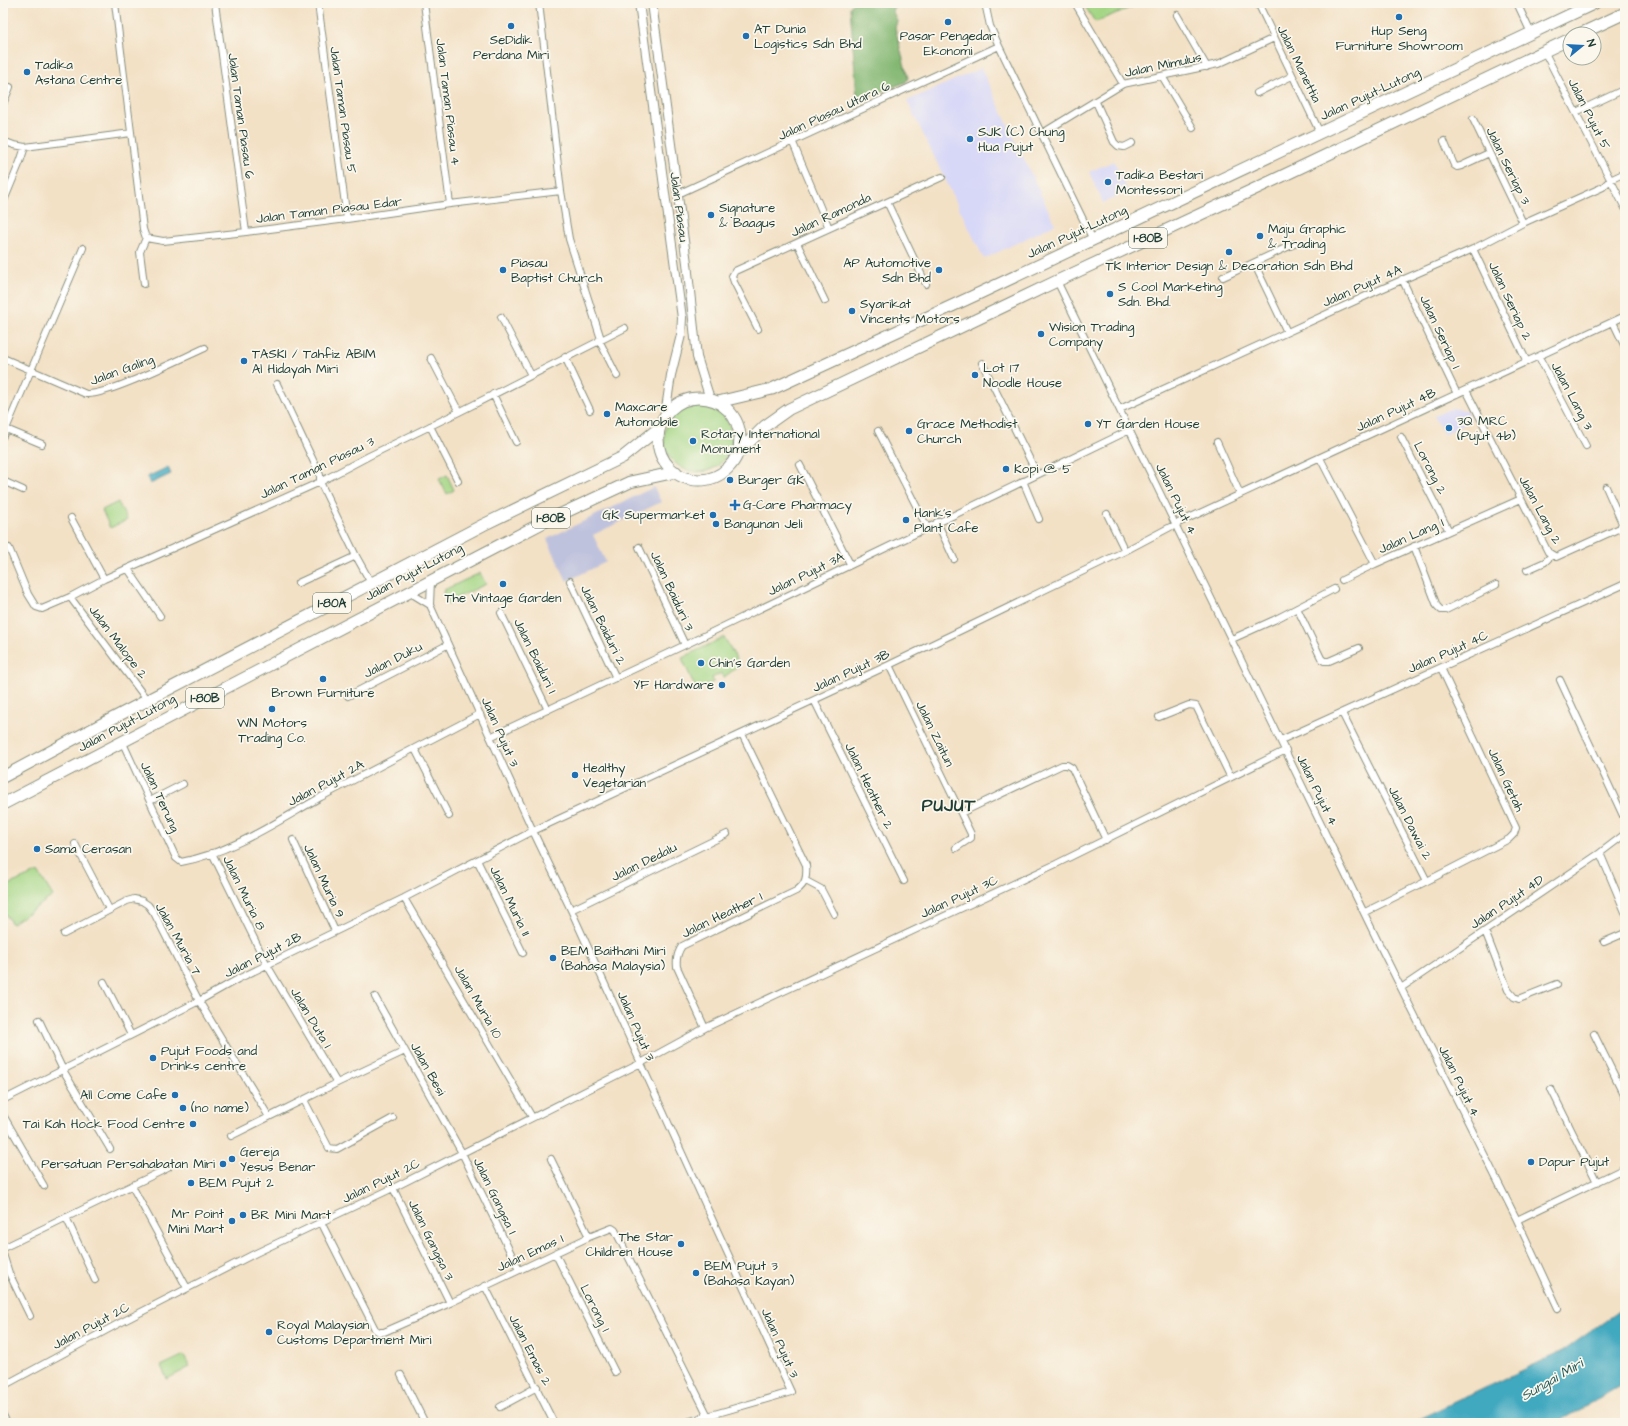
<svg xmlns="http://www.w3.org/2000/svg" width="1628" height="1426" font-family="'Architects Daughter',sans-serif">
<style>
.built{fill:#d7d7f8}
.industrial{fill:#bfc2dd}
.green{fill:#a4d685;stroke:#628a5c}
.forest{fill:#83b772;stroke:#517a53}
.water{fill:#3fa8bf;stroke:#2f727a}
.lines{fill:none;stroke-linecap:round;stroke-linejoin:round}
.minor-casing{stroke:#898f7d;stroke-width:8}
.tertiary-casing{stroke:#898f7d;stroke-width:10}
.trunk-casing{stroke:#898f7d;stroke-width:13}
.minor{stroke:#fff;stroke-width:6}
.tertiary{stroke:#fff;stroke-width:8}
.trunk{stroke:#fff;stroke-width:11}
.poi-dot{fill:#1f6fb2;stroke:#fbf7ec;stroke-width:1.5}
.labels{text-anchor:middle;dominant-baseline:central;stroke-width:3.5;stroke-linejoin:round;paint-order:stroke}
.shield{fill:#fbf7ec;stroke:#61756b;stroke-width:1}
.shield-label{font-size:12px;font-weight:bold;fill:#1f3d34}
.poi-label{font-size:13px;fill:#1f3d34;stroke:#fbf7ec;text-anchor:start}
.street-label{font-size:13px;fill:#1f3d34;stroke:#fbf7ec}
.water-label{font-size:14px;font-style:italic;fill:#295d5e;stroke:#fbf7ec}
.district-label{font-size:17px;font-weight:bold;letter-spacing:1px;fill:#1f3d34;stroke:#fbf7ec}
</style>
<rect width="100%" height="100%" fill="#fbf7ec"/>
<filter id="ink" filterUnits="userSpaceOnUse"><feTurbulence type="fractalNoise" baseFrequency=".025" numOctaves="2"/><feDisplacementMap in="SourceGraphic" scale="8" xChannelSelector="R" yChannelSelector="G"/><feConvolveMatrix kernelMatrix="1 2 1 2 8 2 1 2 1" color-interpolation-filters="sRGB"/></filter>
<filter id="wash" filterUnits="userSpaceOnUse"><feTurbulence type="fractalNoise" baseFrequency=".012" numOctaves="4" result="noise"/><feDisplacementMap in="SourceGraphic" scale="16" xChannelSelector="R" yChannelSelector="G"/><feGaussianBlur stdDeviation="0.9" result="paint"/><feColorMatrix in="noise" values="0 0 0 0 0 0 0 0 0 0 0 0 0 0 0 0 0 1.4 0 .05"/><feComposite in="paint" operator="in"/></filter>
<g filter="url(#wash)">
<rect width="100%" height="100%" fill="#f3e1c6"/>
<path class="built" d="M981 68 1055 224 984 259 907 101Z
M1114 161 1128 192 1103 203 1089 172Z
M1452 408 1466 410 1471 420 1444 435 1434 416Z"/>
<path class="industrial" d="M654 487 661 502 593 535 606 562 567 581 547 539Z"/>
<path class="green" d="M1083 3H1142L1095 22Z
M664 438a34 34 0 1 1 68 0a34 34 0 1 1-68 0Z
M447 475 454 490 447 494 439 479Z
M118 502 127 520 110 528 102 510Z
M480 573 486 584 452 600 453 602 448 605 443 593 444 590Z
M724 637 740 665 723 678 721 673 712 678 714 682 696 689 682 658Z
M38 872 53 896 12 924 3 910V887Z
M184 1355 190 1367 167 1379 161 1366Z"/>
<path class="forest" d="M853 3H896V5L892 10 897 21 895 28 908 78 906 82 861 99 857 98 850 7Z"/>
<path class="water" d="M168 467 171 474 150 484 147 477Z
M1625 1307V1383L1556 1423H1411L1563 1351Z"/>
</g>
<g filter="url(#ink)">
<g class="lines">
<defs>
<path id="minor" d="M115 3 143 229 146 238 163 241 246 232 347 219 450 204 561 191
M215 3 246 232
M318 3 347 219
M424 3 450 204
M539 3 561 191 569 239 601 339
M985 3 990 26 999 46 1093 240
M1075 3 1123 84
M1258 3 1320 133
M1517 3 1531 33
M1177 15 1207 67
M1544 51 1625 208
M1162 76 1193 128
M1257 93 1292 76
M1096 102 1114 142 1118 146 1124 147 1132 143
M3 104 10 87
M1576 112 1625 89
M1473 119 1523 223
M1041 134 1123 84 1218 64 1274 38
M3 141 14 145 25 147 131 133
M1444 141 1454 165 1457 167 1461 166 1489 153
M793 143 829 228
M678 194 999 46
M887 202 926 284
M3 203 20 162 25 147
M797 243 825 301
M1473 249 1527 362
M1254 263 1287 332
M1223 277 1294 244
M1402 279 1457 394
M1057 281 1383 952 1517 1220 1558 1308
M144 284 140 252 146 238
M501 317 531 375
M1613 322 1625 347
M758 329 734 282 732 276 735 271 942 177
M599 340 617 376
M565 357 590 410
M1539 357 1586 446
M3 358 86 394C107 396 182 358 205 348
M431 358 459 412
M982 363 1037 474
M277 384 320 475V482L356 556 371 583
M1466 390 1548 552 1556 557 1620 528 1622 523 1606 487
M493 394 516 442
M1120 409 1379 290 1473 249 1523 223 1603 187 1610 180 1625 173
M430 426 458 481
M6 429 42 444
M878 431 927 527
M3 436 83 248
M1401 437 1449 531
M1217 442 1240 494
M1320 458 1375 564 1521 499
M800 465 850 564
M3 481 23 490
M1023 481 1039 519
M1107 514 1125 551
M71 518 104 579
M937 522 954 559
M1414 546 1437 606 1441 610H1446L1496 585
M639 547 685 645
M9 548 28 594 36 607 42 609 70 597 104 579 320 482 369 456 459 412 625 328
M128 569 160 616
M1527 570 1545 562 1552 555
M431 580 430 605 533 831 571 910 791 1392 683 1423
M1342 580 1375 564
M570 581 616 678
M298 583 356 556
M409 592 430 605
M70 597 147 700
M1297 608 1321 658 1324 661H1329L1359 648
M501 613 548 710
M1232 639 1274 620 1334 589
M889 665 971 834V838L956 848
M1560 680 1625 820
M348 696 447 645
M814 700 904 881
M1342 713 1427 881 1365 912
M1159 717 1189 705 1196 706 1230 776
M490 737 685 645 1130 430
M1281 740 1625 584
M122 741 176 858 181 862C231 853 278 821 321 797 374 769 427 742 480 714
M415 749 449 816
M150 801 183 784
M961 813 1062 765H1067L1072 768 1106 840
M293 840 335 931
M75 844 109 909
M212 853 267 965 337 1083
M1600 853 1625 912
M477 860 523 953
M806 881 821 889 834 914
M1427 881 1509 839 1514 834 1516 828 1441 668
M404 898 532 1117
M571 910 727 834
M1485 931 1508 990 1514 997 1519 999 1557 984
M64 934 127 901 134 899 142 901 148 905 154 913 199 1001 269 1117
M1604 942 1625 933
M104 982 131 1035
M1401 988 1600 853 1625 834
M375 997 462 1153 519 1270
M39 1020 63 1070 110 1149
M705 1028 677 967C676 959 677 953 682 946L796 891C806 884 807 877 806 865L742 734
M1594 1034 1625 1097
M1551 1089 1597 1182
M3 1100 199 1001 238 979 404 898 533 831 889 665 1125 551 1176 524 1625 316
M304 1100 329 1148 337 1149 393 1118
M3 1115 44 1186
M231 1136 337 1083 405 1051
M551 1159 589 1237
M1620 1171 1625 1179
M132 1186 187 1288
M393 1188 450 1303
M66 1217 95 1280
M1517 1220 1625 1168
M321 1222 375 1329 379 1332H384L450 1303 589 1237 612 1228 615 1230 708 1416
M3 1248 168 1168
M555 1253 615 1372
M3 1254 9 1273 30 1316
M485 1286 554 1423
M401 1375 425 1423
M3 1386 116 1325 256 1253 393 1188 641 1063 705 1028 1056 864 1286 750
M500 1407 537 1387
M3 1415 7 1423"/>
<path id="tertiary" d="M639 3 682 318 681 335 671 375 665 415
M652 3 687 263 697 357 710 399"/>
<path id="trunk" d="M1580 34 1625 13
M658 439a41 41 0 1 1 82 0a41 41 0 1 1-82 0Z
M718 402 772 389 980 293 1595 3
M737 454 765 426 789 409 1057 281 1274 180 1570 39
M3 777 100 725 483 525 623 457 659 428
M3 804 544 522 630 482 676 472"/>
</defs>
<use href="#minor" class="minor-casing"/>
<use href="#tertiary" class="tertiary-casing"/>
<use href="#trunk" class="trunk-casing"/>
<use href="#minor" class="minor"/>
<use href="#tertiary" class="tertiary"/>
<use href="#trunk" class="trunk"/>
</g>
</g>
<g class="poi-dot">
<circle cx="1399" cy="17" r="4"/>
<circle cx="948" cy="22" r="4"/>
<circle cx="511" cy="26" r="4"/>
<circle cx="746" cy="36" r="4"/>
<circle cx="27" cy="72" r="4"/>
<circle cx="970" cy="139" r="4"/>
<circle cx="1108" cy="182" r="4"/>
<circle cx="711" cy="215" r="4"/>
<circle cx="1260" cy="236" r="4"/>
<circle cx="1229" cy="252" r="4"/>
<circle cx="503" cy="270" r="4"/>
<circle cx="939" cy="270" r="4"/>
<circle cx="1110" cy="294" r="4"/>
<circle cx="852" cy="311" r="4"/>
<circle cx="1041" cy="334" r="4"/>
<circle cx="244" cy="361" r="4"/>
<circle cx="975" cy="375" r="4"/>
<circle cx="607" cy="414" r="4"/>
<circle cx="1088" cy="424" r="4"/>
<circle cx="1449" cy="428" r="4"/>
<circle cx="909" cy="431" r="4"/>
<circle cx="693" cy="441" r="4"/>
<circle cx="1006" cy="469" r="4"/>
<circle cx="730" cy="480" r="4"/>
<path d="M733 499h4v4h4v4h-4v4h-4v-4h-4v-4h4z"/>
<circle cx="713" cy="515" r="4"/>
<circle cx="906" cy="520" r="4"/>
<circle cx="716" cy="524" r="4"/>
<circle cx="503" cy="584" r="4"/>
<circle cx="701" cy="663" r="4"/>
<circle cx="323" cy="679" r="4"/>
<circle cx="722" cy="685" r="4"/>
<circle cx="272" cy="709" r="4"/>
<circle cx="575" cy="775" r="4"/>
<circle cx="37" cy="849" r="4"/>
<circle cx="553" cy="958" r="4"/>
<circle cx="153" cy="1058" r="4"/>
<circle cx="175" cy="1095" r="4"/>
<circle cx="183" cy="1108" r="4"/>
<circle cx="193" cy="1124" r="4"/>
<circle cx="232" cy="1159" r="4"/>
<circle cx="1531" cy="1162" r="4"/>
<circle cx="223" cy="1164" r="4"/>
<circle cx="191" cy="1183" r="4"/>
<circle cx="243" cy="1215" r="4"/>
<circle cx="232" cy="1221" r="4"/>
<circle cx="681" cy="1244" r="4"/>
<circle cx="696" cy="1273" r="4"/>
<circle cx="269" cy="1332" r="4"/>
</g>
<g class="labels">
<g class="shield">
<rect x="1129" y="228" width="38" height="20" rx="3"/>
<rect x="532" y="508" width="38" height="20" rx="3"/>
<rect x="313" y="593" width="38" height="20" rx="3"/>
<rect x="186" y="688" width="38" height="20" rx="3"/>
</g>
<g class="shield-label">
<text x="1148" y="238">1-80B</text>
<text x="551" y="518">1-80B</text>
<text x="332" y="603">1-80A</text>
<text x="205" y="698">1-80B</text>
</g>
<g class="poi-label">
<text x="754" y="29">AT Dunia<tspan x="754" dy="15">Logistics Sdn Bhd</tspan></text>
<text x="1399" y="31" text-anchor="middle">Hup Seng<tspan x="1399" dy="15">Furniture Showroom</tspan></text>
<text x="948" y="36" text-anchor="middle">Pasar Pengedar<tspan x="948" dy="15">Ekonomi</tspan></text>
<text x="511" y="40" text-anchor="middle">SeDidik<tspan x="511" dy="15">Perdana Miri</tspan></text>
<text x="35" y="65">Tadika<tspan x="35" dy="15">Astana Centre</tspan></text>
<text x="978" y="132">SJK (C) Chung<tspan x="978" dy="15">Hua Pujut</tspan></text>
<text x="1116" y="175">Tadika Bestari<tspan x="1116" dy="15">Montessori</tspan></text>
<text x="719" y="208">Signature<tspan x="719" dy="15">&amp; Baagus</tspan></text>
<text x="1268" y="229">Maju Graphic<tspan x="1268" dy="15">&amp; Trading</tspan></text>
<text x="511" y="263">Piasau<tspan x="511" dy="15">Baptist Church</tspan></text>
<text x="931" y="263" text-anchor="end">AP Automotive<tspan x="931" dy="15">Sdn Bhd</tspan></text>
<text x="1229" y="266" text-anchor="middle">TK Interior Design &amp; Decoration Sdn Bhd</text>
<text x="1118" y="287">S Cool Marketing<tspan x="1118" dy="15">Sdn. Bhd.</tspan></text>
<text x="860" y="304">Syarikat<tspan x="860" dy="15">Vincents Motors</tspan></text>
<text x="1049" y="327">Wision Trading<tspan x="1049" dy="15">Company</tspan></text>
<text x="252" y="354">TASKI / Tahfiz ABIM<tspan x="252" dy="15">Al Hidayah Miri</tspan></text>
<text x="983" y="368">Lot 17<tspan x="983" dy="15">Noodle House</tspan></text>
<text x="615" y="407">Maxcare<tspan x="615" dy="15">Automobile</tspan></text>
<text x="1457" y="421">3Q MRC<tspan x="1457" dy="15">(Pujut 4b)</tspan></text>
<text x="917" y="424">Grace Methodist<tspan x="917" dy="15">Church</tspan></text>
<text x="1096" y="424">YT Garden House</text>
<text x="701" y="434">Rotary International<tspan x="701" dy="15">Monument</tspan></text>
<text x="1014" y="469">Kopi @ 5</text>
<text x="738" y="480">Burger GK</text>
<text x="743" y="505">G-Care Pharmacy</text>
<text x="914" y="513">Hank's<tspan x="914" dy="15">Plant Cafe</tspan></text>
<text x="705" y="515" text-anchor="end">GK Supermarket</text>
<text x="724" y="524">Bangunan Jeli</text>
<text x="503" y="598" text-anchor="middle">The Vintage Garden</text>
<text x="709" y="663">Chin's Garden</text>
<text x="714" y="685" text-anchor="end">YF Hardware</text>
<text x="323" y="693" text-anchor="middle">Brown Furniture</text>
<text x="272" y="723" text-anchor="middle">WN Motors<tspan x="272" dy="15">Trading Co.</tspan></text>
<text x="583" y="768">Healthy<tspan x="583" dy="15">Vegetarian</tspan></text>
<text x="45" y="849">Sama Cerasan</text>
<text x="561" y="951">BEM Baithani Miri<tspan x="561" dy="15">(Bahasa Malaysia)</tspan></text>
<text x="161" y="1051">Pujut Foods and<tspan x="161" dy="15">Drinks centre</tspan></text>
<text x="167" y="1095" text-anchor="end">All Come Cafe</text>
<text x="191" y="1108">(no name)</text>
<text x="185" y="1124" text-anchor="end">Tai Kah Hock Food Centre</text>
<text x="240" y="1152">Gereja<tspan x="240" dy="15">Yesus Benar</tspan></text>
<text x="1539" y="1162">Dapur Pujut</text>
<text x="215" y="1164" text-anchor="end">Persatuan Persahabatan Miri</text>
<text x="199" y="1183">BEM Pujut 2</text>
<text x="224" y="1214" text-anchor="end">Mr Point<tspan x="224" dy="15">Mini Mart</tspan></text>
<text x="251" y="1215">BR Mini Mart</text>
<text x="673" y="1237" text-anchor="end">The Star<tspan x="673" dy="15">Children House</tspan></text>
<text x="704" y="1266">BEM Pujut 3<tspan x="704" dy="15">(Bahasa Kayan)</tspan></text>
<text x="277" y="1325">Royal Malaysian<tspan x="277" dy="15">Customs Department Miri</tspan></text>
</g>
<g class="street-label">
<text transform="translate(1299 64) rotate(64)">Jalan Manettia</text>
<text transform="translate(1163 65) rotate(-12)">Jalan Mimulus</text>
<text transform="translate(1370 94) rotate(-25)">Jalan Pujut-Lutong</text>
<text transform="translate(448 102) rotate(83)">Jalan Taman Piasau 4</text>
<text transform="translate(343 110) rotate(82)">Jalan Taman Piasau 5</text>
<text transform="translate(834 111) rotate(-25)">Jalan Piasau Utara 6</text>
<text transform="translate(1589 114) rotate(63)">Jalan Pujut 5</text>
<text transform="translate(241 116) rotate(82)">Jalan Taman Piasau 6</text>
<text transform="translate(1508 166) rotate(64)">Jalan Seriap 3</text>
<text transform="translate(679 207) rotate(82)">Jalan Piasau</text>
<text transform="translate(329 210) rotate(-7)">Jalan Taman Piasau Edar</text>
<text transform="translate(831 215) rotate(-25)">Jalan Ramonda</text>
<text transform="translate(1077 232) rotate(-25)">Jalan Pujut-Lutong</text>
<text transform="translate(1362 286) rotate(-24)">Jalan Pujut 4A</text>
<text transform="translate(1510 301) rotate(65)">Jalan Seriap 2</text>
<text transform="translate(1440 332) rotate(65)">Jalan Seriap 1</text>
<text transform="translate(122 370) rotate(-20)">Jalan Galing</text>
<text transform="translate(1572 396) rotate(62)">Jalan Lang 3</text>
<text transform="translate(1396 410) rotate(-25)">Jalan Pujut 4B</text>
<text transform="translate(317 468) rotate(-26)">Jalan Taman Piasau 3</text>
<text transform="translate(1430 468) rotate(63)">Lorong 2</text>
<text transform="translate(1176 499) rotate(64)">Jalan Pujut 4</text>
<text transform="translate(1540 510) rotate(62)">Jalan Lang 2</text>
<text transform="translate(1411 536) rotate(-24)">Jalan Lang 1</text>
<text transform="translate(414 572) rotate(-28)">Jalan Pujut-Lutong</text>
<text transform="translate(806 574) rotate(-26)">Jalan Pujut 3A</text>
<text transform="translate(672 591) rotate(65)">Jalan Baiduri 3</text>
<text transform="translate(603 625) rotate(64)">Jalan Baiduri 2</text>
<text transform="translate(118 642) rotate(53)">Jalan Malope 2</text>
<text transform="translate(1448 652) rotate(-24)">Jalan Pujut 4C</text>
<text transform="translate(535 656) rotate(64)">Jalan Baiduri 1</text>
<text transform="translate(393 660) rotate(-27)">Jalan Duku</text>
<text transform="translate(851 671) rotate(-25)">Jalan Pujut 3B</text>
<text transform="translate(127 723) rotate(-28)">Jalan Pujut-Lutong</text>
<text transform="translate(500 732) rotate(66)">Jalan Pujut 3</text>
<text transform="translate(935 734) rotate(64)">Jalan Zaitun</text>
<text transform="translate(1506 780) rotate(65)">Jalan Getah</text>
<text transform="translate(326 783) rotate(-28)">Jalan Pujut 2A</text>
<text transform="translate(869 786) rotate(64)">Jalan Heather 2</text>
<text transform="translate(1317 790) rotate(64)">Jalan Pujut 4</text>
<text transform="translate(160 797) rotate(65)">Jalan Terung</text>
<text transform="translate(1410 823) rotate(63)">Jalan Dawai 2</text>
<text transform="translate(644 862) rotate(-26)">Jalan Dedalu</text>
<text transform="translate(324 881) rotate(65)">Jalan Muria 9</text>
<text transform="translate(244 893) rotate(64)">Jalan Muria 8</text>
<text transform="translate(959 897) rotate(-25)">Jalan Pujut 3C</text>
<text transform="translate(510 901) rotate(64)">Jalan Muria 11</text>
<text transform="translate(1507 902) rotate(-34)">Jalan Pujut 4D</text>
<text transform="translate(722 915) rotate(-26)">Jalan Heather 1</text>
<text transform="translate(178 939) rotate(61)">Jalan Muria 7</text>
<text transform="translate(263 955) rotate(-27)">Jalan Pujut 2B</text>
<text transform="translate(478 1002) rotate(60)">Jalan Muria 10</text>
<text transform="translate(311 1018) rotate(59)">Jalan Duta 1</text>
<text transform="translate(636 1026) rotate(66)">Jalan Pujut 3</text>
<text transform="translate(428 1069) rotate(61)">Jalan Besi</text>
<text transform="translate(1459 1081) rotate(64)">Jalan Pujut 4</text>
<text transform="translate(381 1181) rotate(-26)">Jalan Pujut 2C</text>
<text transform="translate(495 1196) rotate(64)">Jalan Gangsa 1</text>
<text transform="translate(431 1240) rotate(64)">Jalan Gangsa 3</text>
<text transform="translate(530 1253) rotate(-25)">Jalan Emas 1</text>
<text transform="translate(595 1308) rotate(63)">Lorong 1</text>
<text transform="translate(91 1326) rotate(-28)">Jalan Pujut 2C</text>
<text transform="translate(780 1343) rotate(66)">Jalan Pujut 3</text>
<text transform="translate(530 1350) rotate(63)">Jalan Emas 2</text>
</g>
<g class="water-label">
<text transform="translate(1552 1380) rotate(-30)">Sungai Miri</text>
</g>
<g class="district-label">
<text x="949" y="806">PUJUT</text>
</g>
</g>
<rect width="1628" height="1426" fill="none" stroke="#fbf7ec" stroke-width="16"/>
<g transform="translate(1582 46) rotate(72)"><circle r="19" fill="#fbf7ec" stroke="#a3ada2"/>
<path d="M0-3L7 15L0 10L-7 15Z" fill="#1f6fb2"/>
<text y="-6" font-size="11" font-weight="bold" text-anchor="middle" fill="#1f3d34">N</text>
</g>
</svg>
